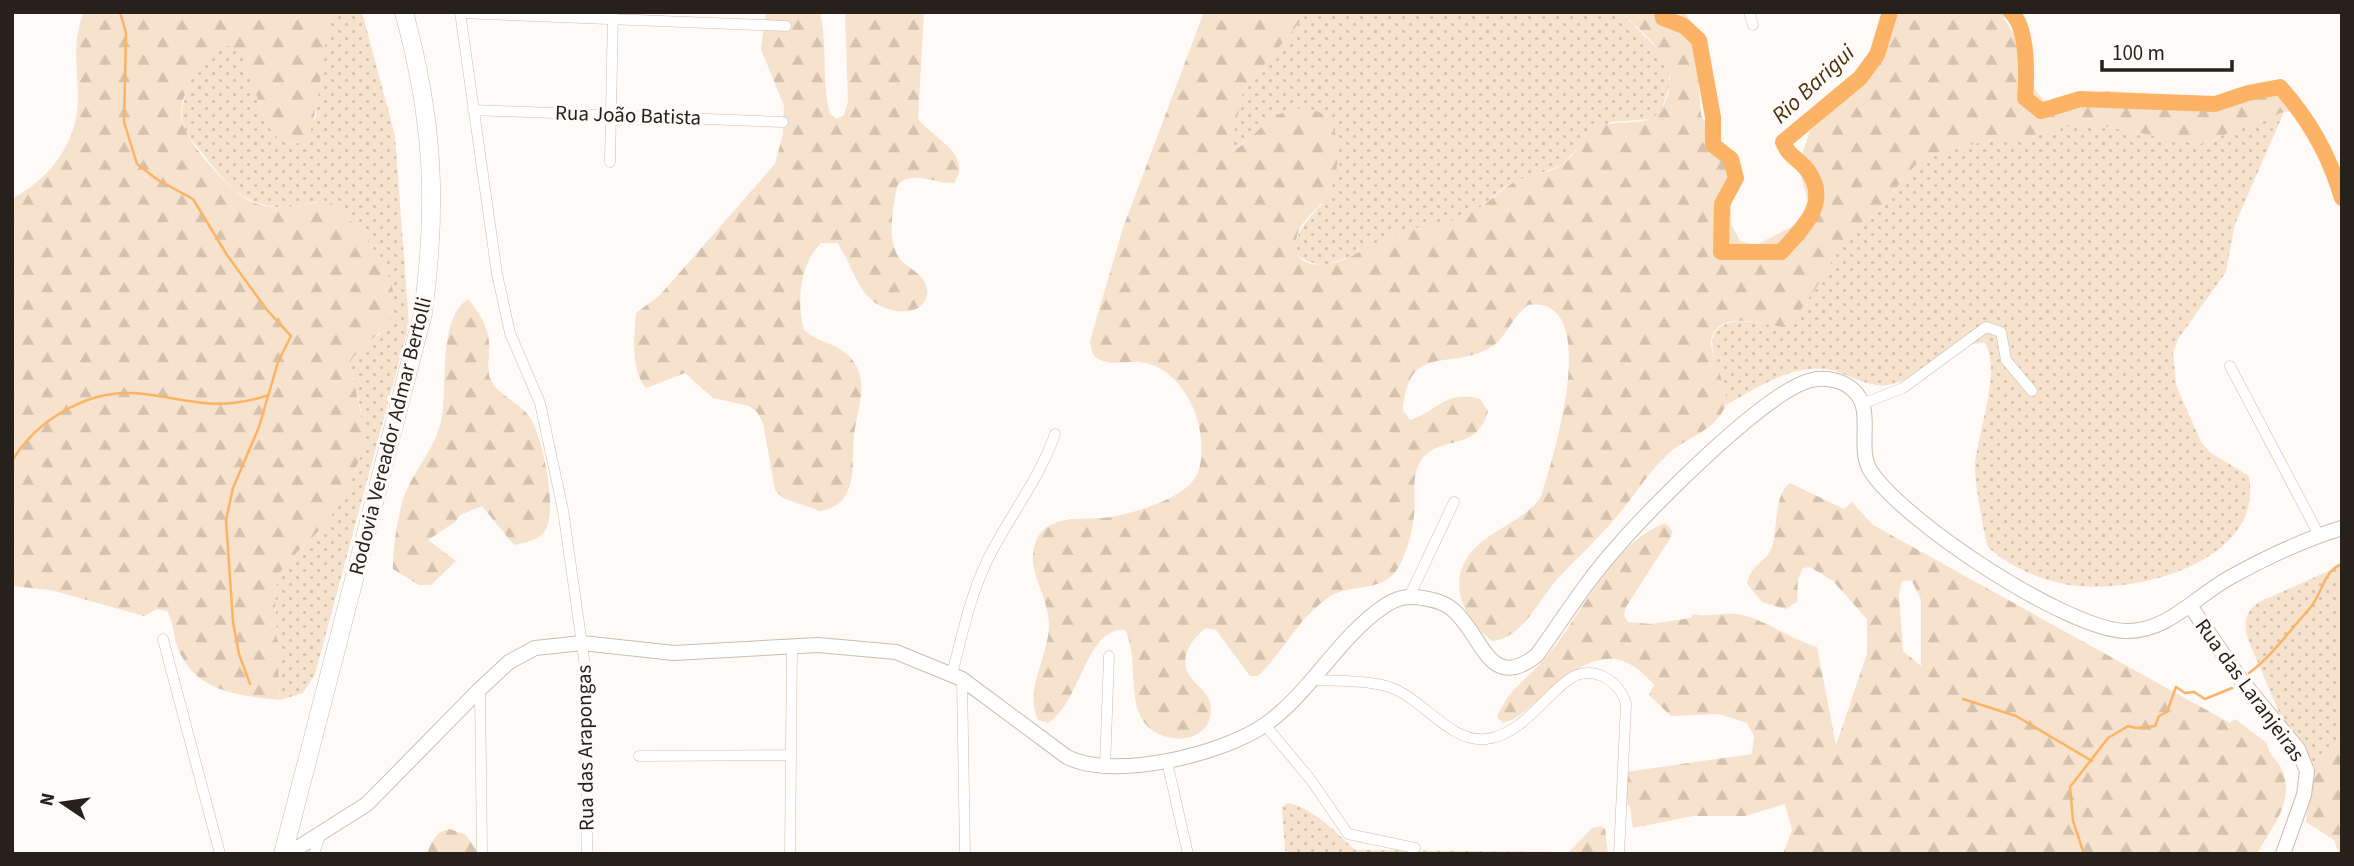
<svg xmlns="http://www.w3.org/2000/svg" width="2354" height="866" font-family="'Source Sans 3',sans-serif">
<style>
.grass{fill:url(#grass-dots)}
.forest{fill:url(#forest-firs);fill-rule:evenodd}
.lines{fill:none;stroke-linecap:round;stroke-linejoin:round}
.stream{stroke:#fcb366;stroke-width:2.5}
.river{stroke:#fcb366;stroke-width:16}
.street-casing{stroke:#ccbdae;stroke-width:11}
.secondary-casing{stroke:#ccbdae;stroke-width:16}
.highway-casing{stroke:#ccbdae;stroke-width:19}
.street{stroke:#fff;stroke-width:10}
.secondary{stroke:#fff;stroke-width:14}
.highway{stroke:#fff;stroke-width:18}
.labels{text-anchor:middle;dominant-baseline:central;stroke-width:7;stroke-linejoin:round;paint-order:stroke}
.street-label{font-size:21px;fill:#27211b;stroke:#fdfaf7}
.water-label{font-size:23px;font-style:italic;fill:#4c2f0d;stroke:#fdfaf7}
</style>
<defs>
<pattern id="grass-dots" width="8" height="8" patternUnits="userSpaceOnUse" patternTransform="scale(1.75)"><rect width="8" height="8" fill="#f7e2cd"/><path d="M2 2h.1M6 6h.1" fill="none" stroke="#d4c2af" stroke-width="1.8" stroke-linecap="round"/></pattern>
<pattern id="forest-firs" width="22" height="20" patternUnits="userSpaceOnUse" patternTransform="scale(1.75)"><rect width="22" height="20" fill="#f7e2cd"/><path d="M5 1l3.5 6h-7zM16 11l3.5 6h-7z" fill="#d4c2af"/></pattern>
</defs>
<rect width="100%" height="100%" fill="#fdfaf7"/>
<path class="grass" d="M330 12H362L395 136 409 325 315 674 303 693 280 700 275 602 277 578 287 562 325 525 356 469 361 411 350 363 356 351 380 334 381 260 367 243 316 202C260 217 237 199 204 155 197 146 186 136 183 125 176 103 203 40 230 46 261 52 247 130 292 144L316 117 317 84Z
M1308 12H1621L1667 59 1670 85 1661 111 1652 119 1611 122 1594 130 1562 165 1506 186 1474 212 1458 220 1325 265C1274 260 1300 227 1322 204L1247 140 1229 154 1243 91Z
M2284 112 2235 224 2226 272 2178 339 2173 352 2176 385 2201 442 2211 453 2249 476C2265 564 2129 597 2064 584 2038 579 2007 565 1988 547 1984 536 1974 478 1975 466 1977 433 2002 372 1985 343 1952 341 1924 376 1893 384 1871 390 1852 375 1831 370 1794 362 1756 389 1726 405 1725 387 1716 371 1713 353 1705 307 1763 324 1788 328L1847 233 1875 214 1917 163 1928 155 1995 139H2024L2065 127 2091 124 2200 144Z
M2342 565V738L2304 771 2247 637C2244 622 2245 613 2257 603Z
M1288 803C1315 809 1335 832 1355 850L1568 852 1297 854 1285 851 1282 807Z"/>
<path class="forest" d="M84 12H330C326 32 316 134 306 141 300 144 292 144 285 142 252 130 255 33 219 47 209 52 201 65 195 74 188 86 181 100 181 114 180 138 231 192 252 202 279 214 303 202 330 202 358 223 410 284 389 320 379 339 359 345 350 363L364 428 361 455 344 497 325 525 287 562 277 578 275 602 280 700C236 695 192 692 176 643 173 632 173 621 167 611L157 609 144 616 51 590 12 586V199C51 178 80 140 78 93 77 65 72 40 84 12Z
M766 12H820C828 46 821 81 830 114L837 119 844 115 848 102 845 12H924L918 119C932 137 974 155 954 183 935 184 910 169 897 186 893 207 886 241 900 259 909 270 925 273 927 290 928 297 924 304 918 308 911 312 900 312 892 310 857 302 855 267 837 243H821C800 263 796 303 804 330 818 342 840 345 850 357 871 381 857 409 854 435 851 463 860 505 820 511L783 498 775 490 763 423 757 412 749 406 713 398 685 373 646 388C630 368 634 338 636 313L660 295 775 164 783 134 784 106 761 49Z
M1204 12H1308L1243 91 1230 153C1249 143 1263 121 1284 112 1294 107 1309 107 1319 112 1344 125 1340 167 1331 189 1323 207 1302 217 1297 236 1294 249 1297 262 1312 264 1343 268 1367 245 1395 234 1420 224 1447 226 1471 213 1488 204 1500 189 1518 180 1533 173 1549 174 1563 164 1576 155 1582 138 1595 129 1615 116 1649 131 1662 108 1687 66 1648 38 1621 12H1685L1695 32 1701 115 1731 166V224L1740 241 1756 245 1805 220 1808 201 1798 166 1810 131 1849 97 1881 50 1896 12H2004V19L2030 58 2032 86 2044 101 2108 91 2203 98 2271 88 2297 98 2305 109 2284 112 2200 144 2091 124 2065 127 2024 139H1995L1928 155 1917 163 1875 214 1847 233 1823 278 1788 328C1770 326 1736 314 1720 326 1693 346 1738 387 1723 411 1711 432 1686 438 1669 453 1649 471 1635 495 1618 515 1600 537 1579 556 1559 577 1540 597 1523 639 1492 641 1462 617 1444 578 1476 547 1497 527 1523 521 1541 497 1552 460 1605 295 1528 305 1511 317 1507 339 1488 349 1446 370 1408 343 1403 411L1410 420C1439 411 1444 390 1480 399L1488 411C1476 453 1443 434 1423 458 1410 474 1416 497 1414 516 1412 533 1406 556 1396 571 1380 593 1350 583 1329 597 1295 621 1285 651 1258 676H1250L1216 630 1206 628C1191 640 1177 658 1191 678 1197 686 1208 692 1210 703 1216 734 1185 745 1161 735 1120 718 1142 661 1125 630 1086 626 1080 705 1048 723L1038 720C1024 690 1047 659 1049 628 1051 597 1024 571 1036 541 1048 512 1087 521 1112 517 1136 512 1184 499 1196 476 1202 466 1202 451 1201 440 1199 407 1176 366 1140 362 1127 361 1111 366 1098 359 1092 355 1091 348 1090 341L1123 228Z
M468 299C481 314 491 331 489 352 489 360 487 370 490 378 497 396 521 402 531 419 543 440 557 507 546 529 540 541 526 542 514 545L482 506 460 515 455 522 428 540 456 561 431 585H419L393 569C392 550 399 506 407 489 418 466 435 447 441 422 449 389 436 321 468 299Z
M1790 483 1844 509 1852 502 1873 525 2230 723 2235 719 2267 743C2268 755 2279 761 2283 772 2294 804 2271 828 2257 854H1783L1792 830 1785 804 1745 816H1693L1633 828 1630 807 1622 798 1624 788 1628 786 1626 772 1752 754 1754 736 1747 723 1719 714 1671 716 1649 695 1654 685C1602 622 1560 688 1514 719L1503 723 1497 717C1509 689 1521 684 1541 663 1580 622 1609 543 1666 523L1672 531 1671 537 1626 607 1624 615 1628 622 1651 624 1691 618 1693 614C1710 618 1725 611 1742 615 1768 621 1791 640 1817 647L1836 745 1867 654V619L1833 581 1810 567 1803 568 1798 579 1797 602 1785 609 1762 602 1747 584C1751 563 1767 562 1772 547 1778 529 1773 496 1790 483ZM1902 581H1912L1921 600V666L1903 651 1899 594Z
M2342 738V854H2339L2334 840 2306 822 2311 764Z
M1601 826 1605 829 1608 854H1567L1592 828Z
M450 829 466 835 479 854H427C432 841 435 832 450 829Z"/>
<g class="lines">
<path class="stream" d="M120 12 126 33 124 122 137 164 158 180 193 199 227 255 267 310 291 336 278 362 259 427 233 488 226 520 233 622 239 654 250 684
M12 461C36 421 85 391 132 393 188 397 210 414 269 395
M2249 673C2272 656 2291 629 2310 608 2323 593 2323 571 2342 564
M1963 699 2016 716 2092 761
M2084 854 2073 821 2070 787 2108 738 2128 726 2136 728 2155 726 2159 716 2167 712 2176 687 2185 693 2194 692 2205 699 2232 688"/>
<path class="river" d="M1662 12 1663 18 1684 26 1699 40 1713 117V145L1731 159 1736 178 1722 204 1721 252H1781C1802 229 1831 203 1808 171 1799 158 1790 159 1783 142L1860 78 1877 55 1890 12
M2011 12C2028 27 2027 76 2025 98L2041 111 2080 99 2215 104 2248 93 2280 87C2309 119 2330 157 2342 198"/>
<defs>
<path id="street" d="M460 12 497 274 510 333 540 403 563 510 587 680V854
M1749 12 1753 25
M460 13 786 26
M473 110 783 122
M610 162 613 12
M2230 366 2319 535
M1862 404 1903 388 1986 327 2001 332 2006 360 2032 391
M1410 595 1454 502
M163 639 220 854
M952 674C962 636 970 596 987 561 1009 516 1038 482 1055 434
M962 679 965 854
M1314 680C1337 681 1366 680 1389 687 1422 697 1449 743 1486 739 1521 735 1542 699 1568 680 1591 663 1620 680 1626 704L1619 854
M480 689 482 854
M1265 725 1311 780 1348 834 1415 848
M639 756 790 755
M1167 762 1188 854
M1105 768 1109 656
M314 854 320 835
M790 854 792 647"/>
<path id="secondary" d="M2191 607 2241 680 2298 749 2307 771 2304 795 2283 854
M288 854 367 804 480 689 509 662 535 648 582 643 674 653 818 645 896 652 962 679 1067 757C1114 781 1224 754 1266 724 1311 692 1338 638 1383 607 1396 598 1407 595 1423 598 1433 600 1444 602 1452 609 1483 634 1488 694 1537 655 1563 619 1587 580 1617 547 1649 509 1768 389 1812 380 1825 377 1842 380 1852 389 1876 408 1856 446 1870 470 1901 520 2067 630 2126 631 2167 632 2195 597 2229 578 2265 558 2302 540 2342 528"/>
<path id="highway" d="M283 854 423 313C438 202 433 119 404 12"/>
</defs>
<use href="#street" class="street-casing"/>
<use href="#secondary" class="secondary-casing"/>
<use href="#highway" class="highway-casing"/>
<use href="#street" class="street"/>
<use href="#secondary" class="secondary"/>
<use href="#highway" class="highway"/>
</g>
<g class="labels">
<g class="street-label">
<text transform="translate(628 115) rotate(2)">Rua João Batista</text>
<text transform="translate(390 436) rotate(-76)">Rodovia Vereador Admar Bertolli</text>
<text transform="translate(2250 690) rotate(54)">Rua das Laranjeiras</text>
<text transform="translate(585 748) rotate(-91)">Rua das Arapongas</text>
</g>
<g class="water-label">
<text transform="translate(1813 84) rotate(-43)">Rio Barigui</text>
</g>
</g>
<rect width="2354" height="866" fill="none" stroke="#27211b" stroke-width="28"/>
<g transform="translate(63 803) rotate(283)" stroke="#fdfaf7" stroke-width="5" paint-order="stroke">
<path d="M0-5L12 26L0 18L-12 26Z" fill="#27211b"/>
<text y="-10" font-size="19" font-weight="bold" text-anchor="middle" fill="#27211b">N</text>
</g>
<path d="M2102 60v10h130v-10" fill="none" stroke="#27211b" stroke-width="3.5"/>
<text x="2112" y="60" font-size="21" fill="#27211b" stroke="#fdfaf7" stroke-width="5" paint-order="stroke">100 m</text>
</svg>
